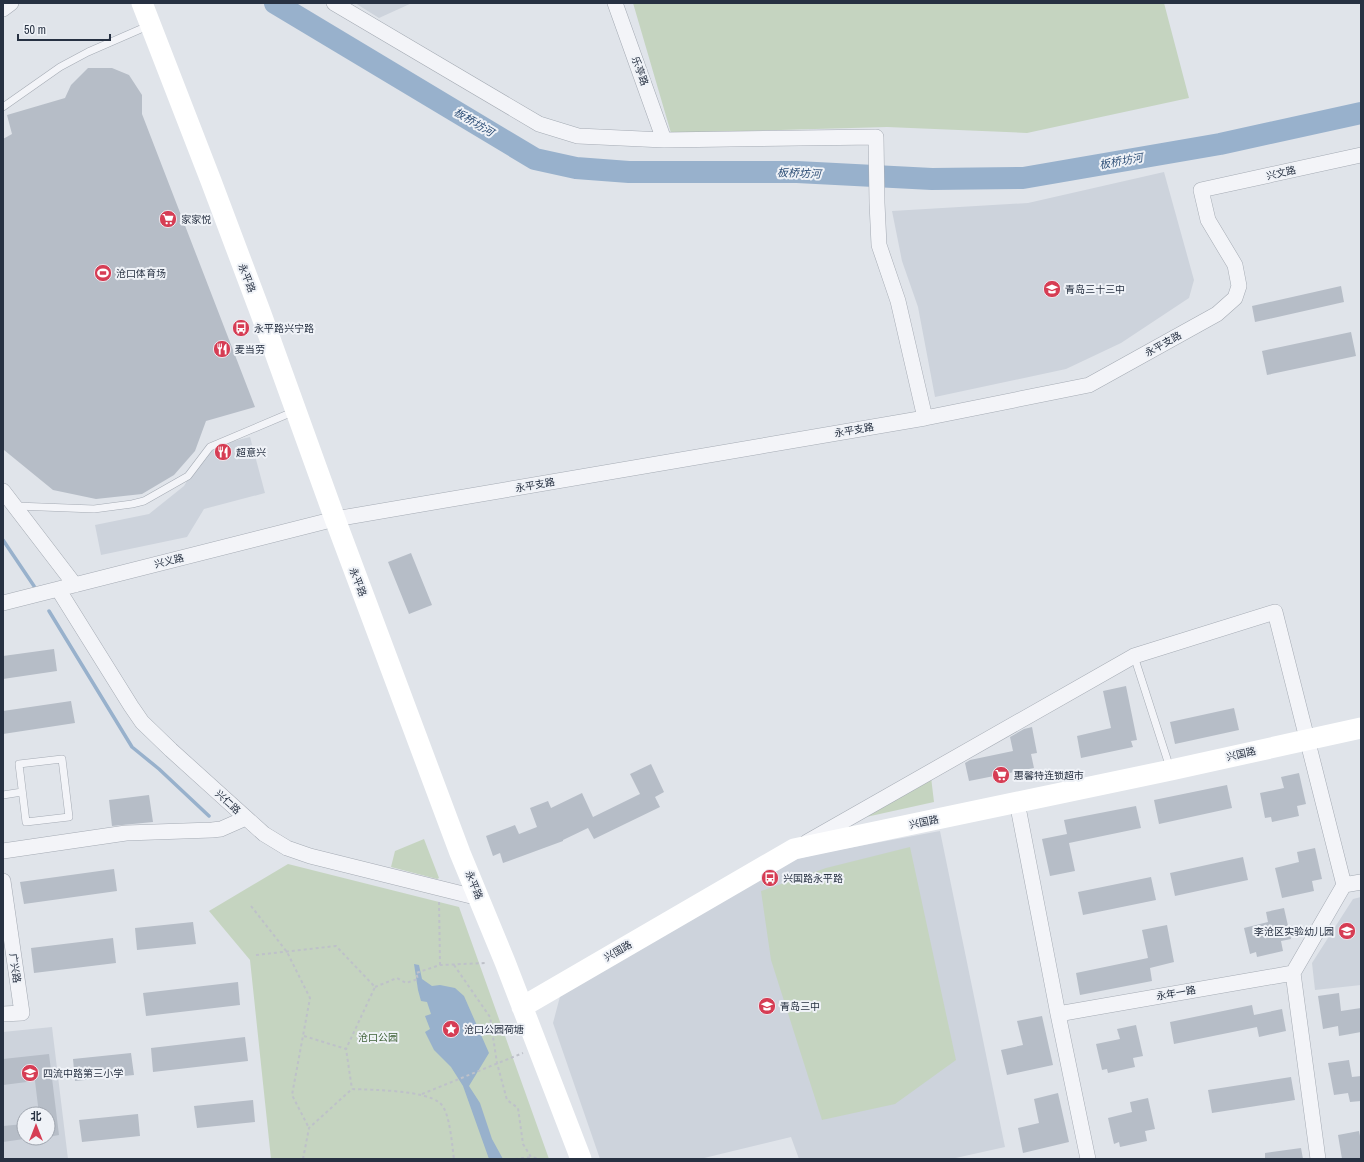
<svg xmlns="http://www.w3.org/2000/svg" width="1364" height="1162" font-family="'Archivo Narrow','Noto Sans SC',sans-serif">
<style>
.built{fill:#cdd3dc;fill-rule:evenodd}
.green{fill:#c5d4c0}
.water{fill:#98b1cc}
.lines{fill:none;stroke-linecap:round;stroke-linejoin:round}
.stream{stroke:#98b1cc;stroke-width:3.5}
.river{stroke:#98b1cc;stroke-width:22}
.building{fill:#b6bdc7}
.lane-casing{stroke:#a5abb4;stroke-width:8}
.street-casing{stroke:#a5abb4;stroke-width:16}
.path{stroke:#bec1c9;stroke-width:2;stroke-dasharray:3 3;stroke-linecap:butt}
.lane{stroke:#f3f4f8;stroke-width:7}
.street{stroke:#f3f4f8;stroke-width:15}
.secondary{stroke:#fff;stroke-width:21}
.labels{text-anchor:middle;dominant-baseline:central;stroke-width:4;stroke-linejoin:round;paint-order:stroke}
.street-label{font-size:10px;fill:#273142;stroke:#eff2f7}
.poi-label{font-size:10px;fill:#273142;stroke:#eff2f7;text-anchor:start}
.park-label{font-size:10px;fill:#3c5f34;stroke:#eff2f7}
.water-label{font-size:11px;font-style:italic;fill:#2f5078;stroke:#eff2f7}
</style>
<rect width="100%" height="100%" fill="#e0e4ea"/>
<path class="built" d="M355 3H412L379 18Z
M1164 172 1194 280 1189 298 1121 343 1066 369 935 397 918 307 902 261 892 211 1028 203Z
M250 437 265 493 204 509 187 537 101 555 95 525 149 514 184 486 206 448Z
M940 831 1005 1147 951 1159H799L791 1137 700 1159H600L553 1023 562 989 785 862 822 853Z
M1361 897V985L1315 990 1312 963 1353 899Z
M52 1027 68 1159H3V1032ZM24 1114H48V1138H24Z"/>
<path class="green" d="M633 3H1164L1189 98 1027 133 887 127 671 133Z
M931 777 934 802 866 817Z
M424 839 439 878 437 879 391 867 395 851Z
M910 847 956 1060 895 1104 822 1120 771 960 761 891 826 868Z
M288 864 459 907 549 1159H271L250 960 209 911Z"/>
<path class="water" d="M414 964 419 965 422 979 432 986 440 985 455 988 464 996 489 1053 469 1086 480 1103 492 1139 503 1159H489L463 1086 451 1067 434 1050 425 1032 430 1029 425 1016 431 1014 427 1002 421 1001 418 990Z"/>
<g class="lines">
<path class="stream" d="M3 540 34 586
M49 611 132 747 159 769 209 816"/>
<path class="river" d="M275 3 535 159 576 168 629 172H797L932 179 1023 178 1220 144 1361 113"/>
</g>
<path class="building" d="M88 68H112L129 75 142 95V114L255 407 206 421 195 451 174 475 142 494 96 499 53 490 4 450 3 447V139L12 134 7 115 65 98 71 85Z
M1341 286 1344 302 1255 322 1252 306Z
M1351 332 1356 356 1267 375 1262 351Z
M411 553 432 605 409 614 388 562Z
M54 649 57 671 3 679V656Z
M1126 686 1137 740 1131 741 1133 747 1081 758 1077 736 1111 728 1103 691Z
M71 701 75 723 3 734V711Z
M1234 708 1239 730 1175 744 1170 722Z
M1032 727 1037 753 1031 754 1034 768 969 781 965 763 970 760 1013 751 1010 737 1024 729Z
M651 764 664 792 655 797 660 807 594 839 588 828 563 840V841L503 863 500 853 493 856 486 836 515 825 519 834 537 827 530 808 548 801 551 808 582 793 593 817 640 794 630 774Z
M1299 773 1306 804 1297 806 1299 816 1272 822 1271 817 1265 818 1260 793 1284 788 1281 777Z
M1227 785 1232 808 1159 824 1154 800Z
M149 795 153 822 112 826 109 800Z
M1136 806 1141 828 1069 843 1075 871 1050 876 1042 839 1067 834 1064 820Z
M1315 848 1322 879 1312 881 1314 891 1282 898 1275 868 1299 862 1297 852Z
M1243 857 1248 880 1175 896 1170 873Z
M114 869 117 891 24 904 20 882Z
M1151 877 1156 900 1083 915 1078 892Z
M1284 908 1291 939 1281 941 1283 951 1257 957 1256 952 1250 954 1244 928 1268 922 1266 912Z
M193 922 196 944 137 950 135 928Z
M1167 925 1174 962 1150 968 1152 981 1080 995 1076 973 1148 958 1142 930Z
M113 938 116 963 34 973 31 948Z
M238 982 240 1005 146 1016 143 993Z
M1339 993 1341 1011 1361 1008V1032L1339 1036 1338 1026 1323 1029 1318 996Z
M1252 1005 1254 1015 1282 1009 1286 1031 1259 1037 1257 1027 1174 1044 1170 1022Z
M1042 1016 1053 1065 1007 1075 1001 1050 1023 1045 1017 1021Z
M1136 1025 1143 1056 1133 1058 1135 1067 1108 1073 1107 1069 1102 1070 1096 1044 1120 1039 1117 1029Z
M245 1037 248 1061 153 1072 151 1048Z
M131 1053 134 1075 75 1081 73 1059Z
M49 1054 59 1135 48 1137V1114H39L35 1081 3 1085V1059Z
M1349 1060 1352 1077 1361 1076V1101L1350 1102 1348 1093 1334 1095 1328 1063Z
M1291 1077 1295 1100 1212 1113 1208 1090Z
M1058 1093 1069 1142 1023 1153 1018 1128 1039 1123 1034 1099Z
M1148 1098 1155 1129 1145 1131 1147 1141 1120 1147 1119 1142 1114 1144 1108 1118 1132 1112 1130 1102Z
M253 1100 255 1122 197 1128 194 1106Z
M138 1114 140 1136 82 1142 79 1120Z
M24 1124V1139L3 1142V1126Z
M1359 1131 1361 1141V1159H1342L1338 1135Z
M1301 1148 1303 1159H1265V1153Z"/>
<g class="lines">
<defs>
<path id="lane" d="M3 107 60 67 88 52 150 25
M16 506 94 509 132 504 144 501 188 476 210 447 295 411
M1134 656 1170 768
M62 759 69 817 26 822 19 764Z
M3 795 22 792"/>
<path id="street" d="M334 3 539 124 578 136 664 140 876 137 877 203 879 245 898 301 925 418
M615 3 664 140
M3 9 11 3
M3 491 75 585
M58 589 131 706 142 722 171 750 264 834 287 848 310 856 479 898
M3 603 335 519 925 418 1089 385 1217 314 1235 298 1239 286 1235 265 1208 220 1201 190 1361 155
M1017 802 1058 1014 1088 1159
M807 842 1134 656 1275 612 1344 885 1293 973 1318 1159
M3 851 126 833 212 830 221 829 246 818
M3 881 22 1013 3 1014
M1344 885 1361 882
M1058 1014 1293 973"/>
</defs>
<use href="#lane" class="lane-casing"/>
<use href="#street" class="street-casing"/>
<path class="path" d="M439 902 440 965
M251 906 287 952 310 998 292 1095 309 1128
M256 955 336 946 375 987 346 1049
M454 965 490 1017 497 1063 507 1100 518 1108 523 1144 531 1157 540 1159
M375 987 397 978 406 983 418 979 416 973 440 965 487 963
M304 1036 346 1049 352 1089
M422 1094 523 1053
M303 1159 309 1128 352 1089C374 1090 424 1090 440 1103 450 1111 452 1146 454 1159
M515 1159 531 1157"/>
<use href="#lane" class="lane"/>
<use href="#street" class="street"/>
<path class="secondary" d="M142 3 211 181 261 314 335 519 460 853 505 962 581 1159
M522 1007 794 849 1171 770 1361 728"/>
</g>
<defs>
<symbol id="supermarket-disc" viewBox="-11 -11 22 22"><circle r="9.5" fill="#d63d54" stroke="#eff2f7"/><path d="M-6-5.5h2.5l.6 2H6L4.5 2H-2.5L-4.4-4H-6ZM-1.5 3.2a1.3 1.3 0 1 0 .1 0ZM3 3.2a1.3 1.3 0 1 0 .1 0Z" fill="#fff"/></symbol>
<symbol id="stadium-disc" viewBox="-11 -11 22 22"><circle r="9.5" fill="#d63d54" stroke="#eff2f7"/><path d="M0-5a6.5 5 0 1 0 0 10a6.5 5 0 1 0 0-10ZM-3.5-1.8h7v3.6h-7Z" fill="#fff"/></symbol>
<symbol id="school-disc" viewBox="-11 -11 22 22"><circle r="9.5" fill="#d63d54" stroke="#eff2f7"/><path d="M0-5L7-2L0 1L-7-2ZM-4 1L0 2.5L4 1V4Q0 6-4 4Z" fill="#fff"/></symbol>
<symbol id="bus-disc" viewBox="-11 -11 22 22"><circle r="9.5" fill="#d63d54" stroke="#eff2f7"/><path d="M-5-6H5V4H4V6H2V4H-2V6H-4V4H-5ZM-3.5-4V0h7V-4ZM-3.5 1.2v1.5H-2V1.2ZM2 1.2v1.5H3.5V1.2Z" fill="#fff"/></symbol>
<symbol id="restaurant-disc" viewBox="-11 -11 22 22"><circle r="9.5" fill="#d63d54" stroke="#eff2f7"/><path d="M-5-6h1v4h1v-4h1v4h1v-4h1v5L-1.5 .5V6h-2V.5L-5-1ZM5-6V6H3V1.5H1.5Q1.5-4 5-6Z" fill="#fff"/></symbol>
<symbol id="sight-disc" viewBox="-11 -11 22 22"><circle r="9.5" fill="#d63d54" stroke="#eff2f7"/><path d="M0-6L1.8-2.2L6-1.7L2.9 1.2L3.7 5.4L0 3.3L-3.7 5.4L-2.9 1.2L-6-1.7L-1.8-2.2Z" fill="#fff"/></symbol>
</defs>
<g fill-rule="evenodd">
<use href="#supermarket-disc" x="158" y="209" width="20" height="20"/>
<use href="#stadium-disc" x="93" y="263" width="20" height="20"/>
<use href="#school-disc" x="1042" y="279" width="20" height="20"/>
<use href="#bus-disc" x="231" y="318" width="20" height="20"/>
<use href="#restaurant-disc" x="212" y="339" width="20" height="20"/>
<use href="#restaurant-disc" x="213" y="442" width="20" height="20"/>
<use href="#supermarket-disc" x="991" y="765" width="20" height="20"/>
<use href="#bus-disc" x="760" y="868" width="20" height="20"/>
<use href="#school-disc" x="1337" y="921" width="20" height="20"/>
<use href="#school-disc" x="757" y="996" width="20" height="20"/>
<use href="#sight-disc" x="441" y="1019" width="20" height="20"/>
<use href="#school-disc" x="20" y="1063" width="20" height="20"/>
</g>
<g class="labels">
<g class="street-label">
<text transform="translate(640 71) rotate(70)">乐亭路</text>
<text transform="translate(1281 173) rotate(-13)">兴文路</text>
<text transform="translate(247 278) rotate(69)">永平路</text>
<text transform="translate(1163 344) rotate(-29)">永平支路</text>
<text transform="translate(854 430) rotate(-10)">永平支路</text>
<text transform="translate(535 485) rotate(-10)">永平支路</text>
<text transform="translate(169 561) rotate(-14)">兴义路</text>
<text transform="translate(358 582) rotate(69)">永平路</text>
<text transform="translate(1241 754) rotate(-13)">兴国路</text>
<text transform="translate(228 802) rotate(42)">兴仁路</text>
<text transform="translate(924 822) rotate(-12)">兴国路</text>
<text transform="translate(474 885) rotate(68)">永平路</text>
<text transform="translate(618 951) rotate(-30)">兴国路</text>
<text transform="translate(15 968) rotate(82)">广兴路</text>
<text transform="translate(1176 993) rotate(-10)">永年一路</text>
</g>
<g class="poi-label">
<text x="181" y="219">家家悦</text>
<text x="116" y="273">沧口体育场</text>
<text x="1065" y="289">青岛三十三中</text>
<text x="254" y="328">永平路兴宁路</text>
<text x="235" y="349">麦当劳</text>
<text x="236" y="452">超意兴</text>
<text x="1014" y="775">惠馨特连锁超市</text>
<text x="783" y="878">兴国路永平路</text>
<text x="1334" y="931" text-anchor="end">李沧区实验幼儿园</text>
<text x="780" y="1006">青岛三中</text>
<text x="464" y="1029">沧口公园荷塘</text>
<text x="43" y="1073">四流中路第三小学</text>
</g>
<g class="park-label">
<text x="378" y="1037">沧口公园</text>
</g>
<g class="water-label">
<text transform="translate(474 122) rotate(31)">板桥坊河</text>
<text transform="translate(1121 161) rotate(-10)">板桥坊河</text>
<text transform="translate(799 173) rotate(2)">板桥坊河</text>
</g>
</g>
<rect width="1364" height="1162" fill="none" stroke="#273142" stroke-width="8"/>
<g transform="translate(36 1126)"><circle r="19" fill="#eff2f7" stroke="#9fa5af"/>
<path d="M0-3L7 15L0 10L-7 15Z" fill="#d63d54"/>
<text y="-6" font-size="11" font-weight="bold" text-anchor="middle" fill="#273142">北</text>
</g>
<path d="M18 34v6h92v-6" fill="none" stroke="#273142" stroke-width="2"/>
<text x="24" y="34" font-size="12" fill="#273142" stroke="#eff2f7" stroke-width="3" paint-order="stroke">50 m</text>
</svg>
